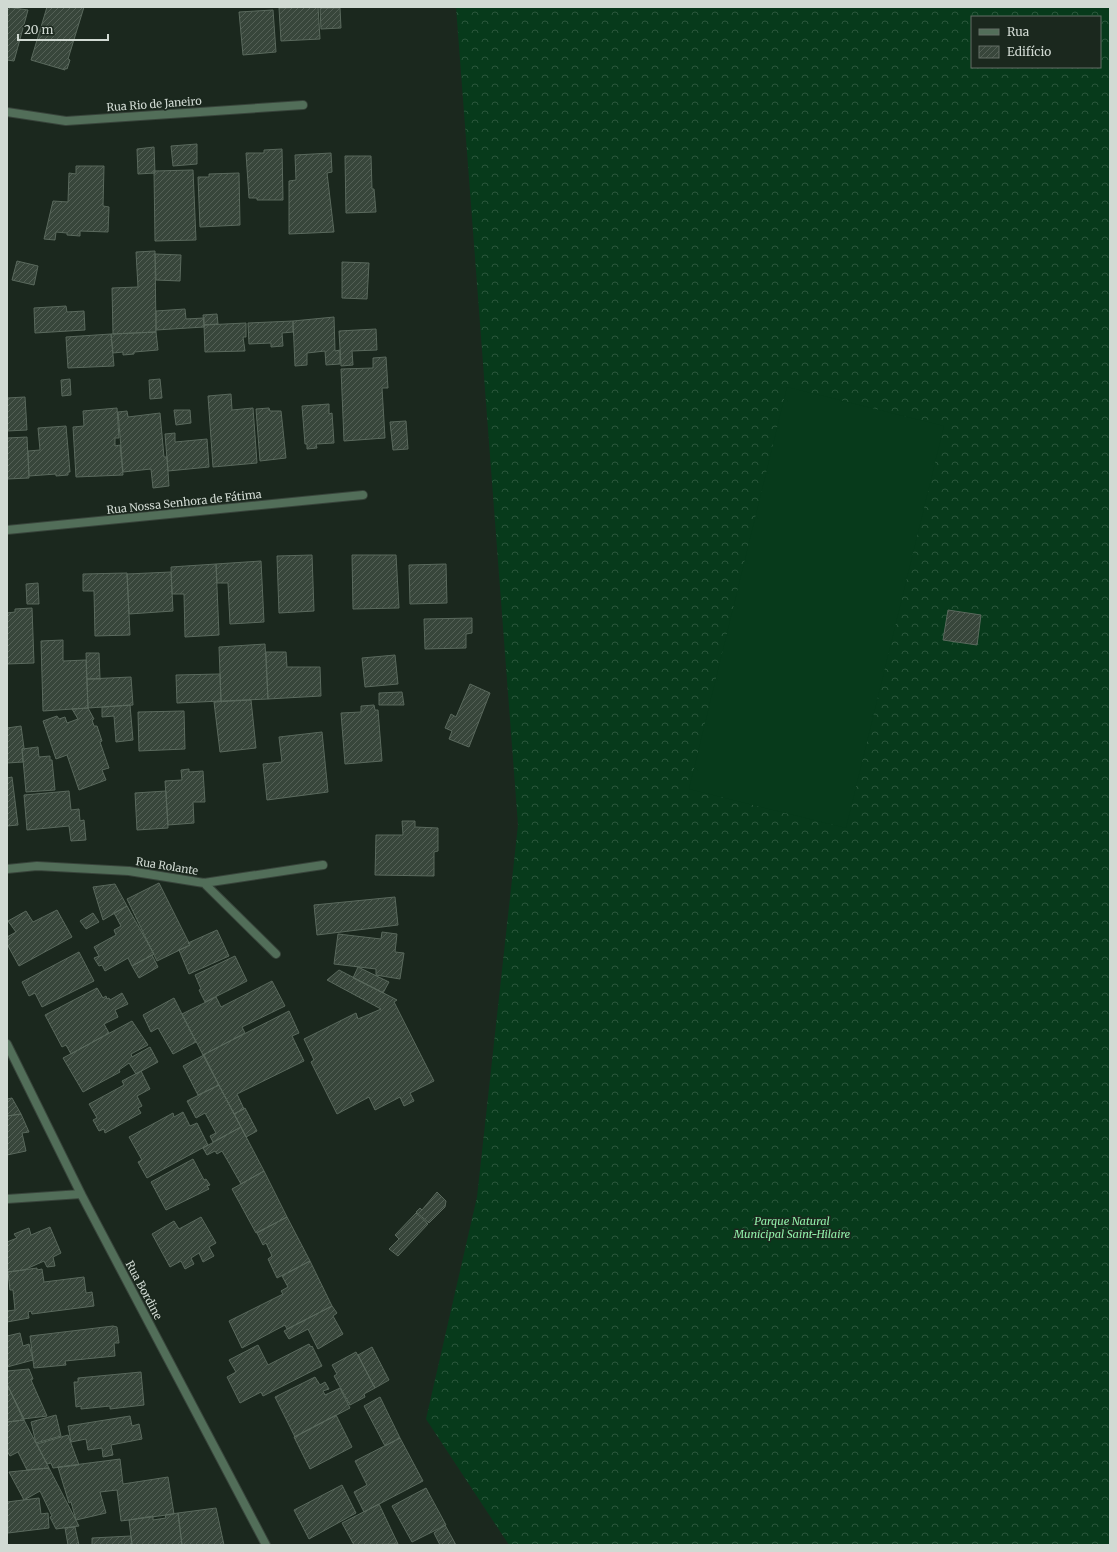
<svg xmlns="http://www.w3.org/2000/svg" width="1117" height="1552" font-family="Merriweather,serif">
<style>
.forest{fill:url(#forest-crowns);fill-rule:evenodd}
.pitch{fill:#073a1b}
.building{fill:url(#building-hatch);stroke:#5a695d}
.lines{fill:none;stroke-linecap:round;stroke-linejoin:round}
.minor-casing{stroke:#38443b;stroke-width:10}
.minor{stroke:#526e59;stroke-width:8}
.labels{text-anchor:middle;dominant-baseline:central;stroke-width:3;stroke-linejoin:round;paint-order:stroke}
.street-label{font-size:11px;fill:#d1dad3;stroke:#1b281e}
.park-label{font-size:11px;font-style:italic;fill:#90f0a9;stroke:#1b281e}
</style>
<defs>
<pattern id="forest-crowns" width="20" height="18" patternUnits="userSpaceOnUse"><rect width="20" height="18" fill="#073a1b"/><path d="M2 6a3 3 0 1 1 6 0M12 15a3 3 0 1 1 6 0" fill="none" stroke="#2a563b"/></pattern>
<pattern id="building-hatch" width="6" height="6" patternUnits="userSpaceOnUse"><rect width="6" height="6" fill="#38463b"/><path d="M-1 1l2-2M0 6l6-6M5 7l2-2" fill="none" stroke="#546056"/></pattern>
</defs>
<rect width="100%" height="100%" fill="#1b281e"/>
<path class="forest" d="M456 7H1110V1545H509L426 1419 477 1197 518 825ZM972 17H1100V67H972Z"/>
<path class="pitch" d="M787 387 944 426 846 828 689 789Z"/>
<path class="building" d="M7 7 28 10 14 61 7 60Z
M47 7H84L68 59 70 60 67 69 65 68V70L31 60Z
M318 7 320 39 281 41 279 8Z
M320 8H340L341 28 321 29Z
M273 10 276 52 243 55 239 12Z
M197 144V164L173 166 171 146Z
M154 147 155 173 138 174 137 149Z
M282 149 283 200H257V198H249L246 153H264V150Z
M331 153 332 172 327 173 334 232 289 234V181L296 180 295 155Z
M345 156H371L372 189H374L376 212 346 213Z
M76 166H104L103 206 109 207 108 232 80 231V236L67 235V233L56 232 55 240 44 239 53 201 68 202 69 173 76 174Z
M193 170 196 240 155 241 154 171Z
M239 173 240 225 200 227 198 177H209V174Z
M155 251 156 332 113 334 112 288 138 287 136 252Z
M155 254 181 255 180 281 156 280Z
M17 261 38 266 34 285 12 280Z
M342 262 369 263 367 299 342 298Z
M66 306 67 312 84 311 85 330 35 333 34 308Z
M185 309 186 319 204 318V327L156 330V311Z
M217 314 218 324 204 325 203 315Z
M334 317 335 351 340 350V364L326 365 325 351 307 353V365L295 366 293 321Z
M293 321V332L282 333 283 346 271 347V343L249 344 248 323Z
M246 323V337H243L245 351 205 352 204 325Z
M376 329 377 350 352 351 353 365 341 366 339 331Z
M156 332 158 350 134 352V354L123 355V352L113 353 111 334Z
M111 334 114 366 68 368 66 337Z
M386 357 388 388H382L385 438 344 441 341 369 373 368V358Z
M70 379 71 395 62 396 61 380Z
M160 379 162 398 150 399 149 380Z
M231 394 232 410 253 408 257 463 213 467 208 396Z
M25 397 27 430 7 431V398Z
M329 404V414L332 413 334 443 316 444 317 448 307 449V444H305L302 406Z
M117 408 119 438H115V446L120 445 123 475 76 477 73 427 84 426 83 411Z
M269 408 270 411H281L286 458 260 461 256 409Z
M174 410H190L191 423 176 425Z
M127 411 128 417 160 413 164 457H167L169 486 153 488 151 469 123 472 118 412Z
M406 421 408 449 393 450 390 422Z
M66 426 70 472H68V475L56 476V474L29 476 28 451 40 450 38 428Z
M175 433V442L207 439 209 467 168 471 165 434Z
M27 437 29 478 7 479V438Z
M312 555 314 611 279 613 277 556Z
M352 555H396L399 608 353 609Z
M261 561 264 622 230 624 228 583H217L216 564Z
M216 564 219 635 185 637 184 594H172L171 567Z
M446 564 447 603 410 604 409 565Z
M171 572 173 611 129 614 127 574Z
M127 573 130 635 95 636 94 591H83V574Z
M38 583 39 604H27L26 584Z
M32 608 34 663 7 664V613L15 612V609Z
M948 610 981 615 977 645 943 640Z
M472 618V633L466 634V648L425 649 424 619Z
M63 640V661L86 660 88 708 43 711 41 641Z
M265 644 268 699 221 701 219 647Z
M266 652H286L287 667H320L321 696 268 699Z
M86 653H99L100 679H87Z
M395 655 398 684 365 687 362 658Z
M220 674 221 701 177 703 176 675Z
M131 677 133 705 88 708 87 679Z
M470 684 490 693 469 747 449 739 452 731 445 728 451 714 456 717Z
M402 692 404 705H379V693Z
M251 700 256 748 220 752 214 702Z
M130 705 133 740 116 742 114 716 102 717V707Z
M374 705 375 710H378L382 761 345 764 341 713 361 712V706Z
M88 708 94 719 92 720 94 726H97L102 741 100 742 109 768 102 770 106 780 79 790 67 755 56 759 43 721 57 716 59 719 65 717 67 723 78 719 72 709Z
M184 711 185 749 139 751 138 712Z
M21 726 24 748 22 749 23 762 7 763V728Z
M322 732 328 792 267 800 263 764 282 762 279 737Z
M38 747 39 757 50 756V760H52L55 790 26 792 22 749Z
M189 769V772L203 771 205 802H193L194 823 168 825 165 781 182 780 181 770Z
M12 777 18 825 7 826V778Z
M69 791 71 810 79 809 80 821 84 820 86 840 71 841 69 826 27 830 24 795Z
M166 791 168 828 137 830 135 793Z
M402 821H415V827L438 828V851L434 852V876L375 875 376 835H403Z
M159 883 190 945 157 961 127 899Z
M115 884 127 906 103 920 93 887Z
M395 897 398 925 317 935 314 905Z
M127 906 154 954 132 966 128 958 105 971 102 965 99 966 94 958 99 956 94 947 116 935 114 930 121 926 114 913Z
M57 910 72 937 19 966 7 944V937L16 932 8 921 26 911 33 922Z
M93 913 99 922 86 929 80 921Z
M217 930 229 956 189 974 179 950 190 945 188 943Z
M382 932 397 934 395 952 404 953 400 979 376 975V969L334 964 338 934 381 939Z
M79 952 94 981 42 1007 35 993 29 996 22 982Z
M152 955 158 967 139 978 132 966Z
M235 956 247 981 205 1002 199 990 201 989 195 975Z
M358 967 389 982 383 993 353 978Z
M339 970 397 1000 394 1002 434 1081 410 1093 414 1101 404 1106 400 1097 375 1110 369 1097 337 1114 311 1062 314 1060 304 1039 356 1013 358 1019 381 1009 327 980Z
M272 981 285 1006 242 1027 245 1033 203 1055 182 1014 216 997 221 1007Z
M97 988 103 998 106 996 107 999 109 998 110 1000 122 993 128 1004 115 1010 118 1017 104 1024 109 1033 71 1054 66 1045 62 1047 45 1015Z
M174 998 196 1042 173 1054 158 1028 151 1032 143 1015Z
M289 1011 299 1033 292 1036 304 1061 237 1094 244 1109 234 1114 203 1055Z
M132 1021 148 1045 131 1054 132 1057 150 1047 158 1062 136 1074 129 1063 119 1070 120 1072 83 1092 63 1058Z
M204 1055 219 1085 198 1095 183 1066Z
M141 1071 150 1089 137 1096 142 1106 138 1108 141 1113 105 1133 104 1129 99 1131 93 1120 97 1118 89 1104 124 1085 122 1081Z
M219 1085 241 1127 213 1142 210 1136 216 1133 205 1113 196 1118 187 1101Z
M12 1098 21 1114 7 1116V1099Z
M245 1108 257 1131 246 1137 234 1114Z
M183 1112 190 1126 197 1123 208 1145 147 1178 138 1162 142 1160 129 1137 173 1113 174 1117Z
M21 1114 29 1132 22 1133 26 1151 7 1155V1116Z
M241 1127 264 1171 241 1184 222 1151 217 1154 215 1151 207 1155 203 1148Z
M193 1159 204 1180 206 1179 210 1185 207 1186 209 1189 166 1210 151 1182Z
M264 1171 287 1217 256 1233 232 1189Z
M437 1192 446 1201 445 1207 429 1223 416 1212 420 1208 422 1210Z
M416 1213 428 1224 398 1256 389 1249 399 1239 395 1235Z
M201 1217 216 1243 209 1247 214 1256 203 1262 199 1253 191 1258 194 1264 185 1269 181 1261 170 1267 152 1234 174 1221 179 1229Z
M287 1217 310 1261 277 1278 268 1259 272 1256 266 1243 263 1245 257 1233Z
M50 1227 61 1253 53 1257 55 1266 47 1267 44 1261 24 1270 7 1272V1242L17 1238 14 1234 29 1228 31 1235Z
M310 1261 332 1306 287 1329 285 1325 242 1348 229 1321 283 1294 281 1291 288 1287 282 1276Z
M37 1268V1270L42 1269 44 1282 84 1277 86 1293 92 1292 94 1306 32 1314 31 1311 28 1312 29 1318 7 1322V1311L15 1310 13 1290H10L8 1272Z
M332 1306 337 1313 333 1316 343 1334 318 1349 308 1329 289 1339 284 1331Z
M113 1326 117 1327 119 1343H114L115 1356 65 1361 66 1365 34 1368 30 1336Z
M20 1333 23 1346 29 1344 33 1360 7 1367V1336Z
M309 1344 311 1347 312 1346 322 1366 263 1396 261 1392 240 1403 227 1377 236 1372 229 1360 258 1345 268 1365Z
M372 1347 389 1380 375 1388 358 1355Z
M356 1352 375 1388 364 1394 365 1397 350 1405 334 1376 337 1374 332 1365Z
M29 1369 33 1379 31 1380 47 1416 23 1419 7 1384V1371Z
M141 1372 144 1405 110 1409V1406L81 1409V1406L76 1407 74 1382H78V1378Z
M315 1377 320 1385 325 1382 329 1389 323 1391 325 1395 340 1388 350 1408 295 1437 275 1397Z
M7 1384 24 1419V1420L7 1422Z
M380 1397 400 1438 385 1446 364 1406Z
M56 1415 61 1436 36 1443 31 1422Z
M336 1415 352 1447 310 1469 294 1437Z
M130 1416 132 1426 139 1424 142 1439 111 1445 113 1455 103 1457 102 1448 88 1450 86 1439 71 1442 68 1426Z
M24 1420 47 1464 49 1468 27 1470 18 1452 10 1456 7 1451V1422Z
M68 1435 79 1465 53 1468 51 1463 47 1464 37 1444Z
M400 1438 423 1481 364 1512 354 1492 367 1485 355 1461Z
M120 1459 123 1484 168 1477 174 1514 121 1521 117 1490 100 1492 106 1513 76 1520 71 1502 69 1503 58 1467Z
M49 1468 79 1526 56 1529 50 1517 52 1516 40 1491 24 1500 9 1472Z
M342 1485 356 1513 309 1539 294 1510Z
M426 1488 446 1525 412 1542 392 1506Z
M39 1498 41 1514 48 1513 49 1528 8 1533 7 1502Z
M379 1504 398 1544 354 1545 342 1523Z
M216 1508 224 1545H182L178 1513Z
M178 1513 182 1545H132L129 1520 153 1516V1520L166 1518 165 1515Z
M445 1525 456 1545H440L434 1533Z
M75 1527 79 1545H68L65 1528Z
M131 1536 132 1545H92V1538Z"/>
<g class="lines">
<defs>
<path id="minor" d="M7 112 66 121 303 105
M7 530 363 495
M7 869 37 866 129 871 204 883 323 865
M204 883 276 954
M7 1044 81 1194 266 1545
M7 1199 81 1194"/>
</defs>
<use href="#minor" class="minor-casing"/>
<use href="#minor" class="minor"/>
</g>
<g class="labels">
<g class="street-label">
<text transform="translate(154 104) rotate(-4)">Rua Rio de Janeiro</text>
<text transform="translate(184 502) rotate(-6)">Rua Nossa Senhora de Fátima</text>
<text transform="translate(167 866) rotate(9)">Rua Rolante</text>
<text transform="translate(144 1290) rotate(62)">Rua Bordine</text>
</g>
<g class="park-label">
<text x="792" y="1221">Parque Natural<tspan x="792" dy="13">Municipal Saint-Hilaire</tspan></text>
</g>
</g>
<rect width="1117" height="1552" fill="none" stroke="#d1dad3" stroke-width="16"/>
<rect x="971" y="16" width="130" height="52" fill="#1b281e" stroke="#646f66"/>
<rect x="979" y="29" width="20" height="6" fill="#526e59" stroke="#646f66"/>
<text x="1007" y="36" font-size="12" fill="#d1dad3">Rua</text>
<rect x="979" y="46" width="20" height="12" fill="url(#building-hatch)" stroke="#646f66"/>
<text x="1007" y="56" font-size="12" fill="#d1dad3">Edifício</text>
<path d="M18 34v6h90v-6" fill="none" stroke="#d1dad3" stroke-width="2"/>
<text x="24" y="34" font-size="12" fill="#d1dad3" stroke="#1b281e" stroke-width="3" paint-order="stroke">20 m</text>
</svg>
